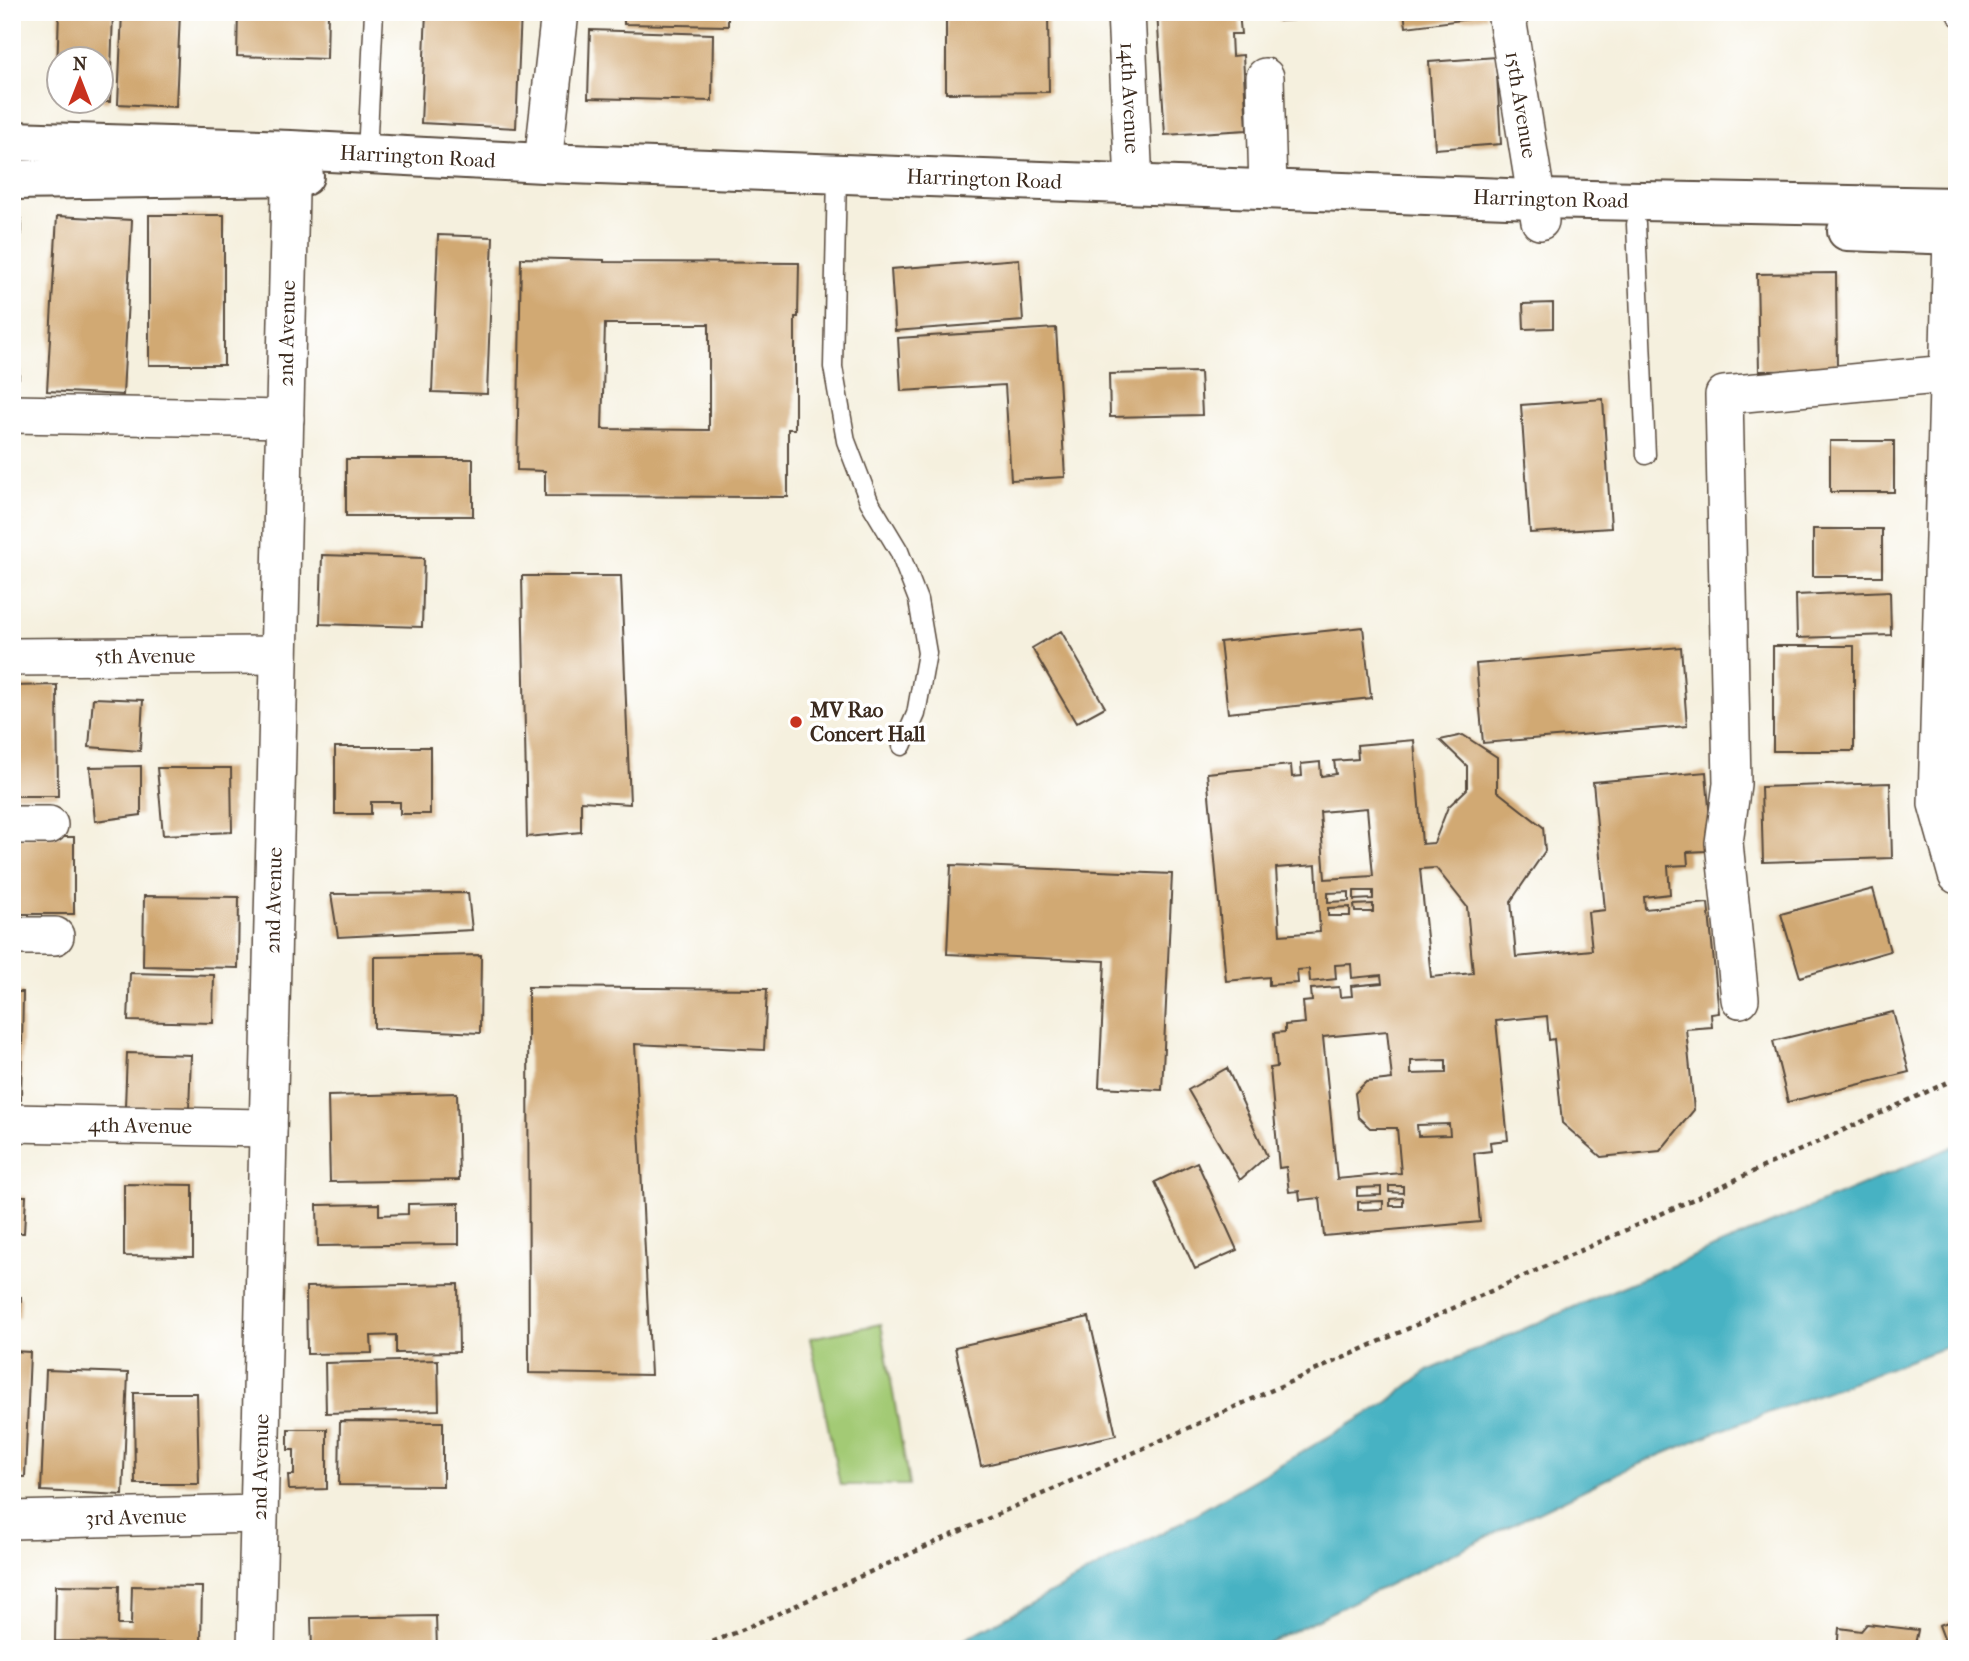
<svg xmlns="http://www.w3.org/2000/svg" width="1969" height="1661" font-family="'IM FELL French Canon',serif">
<style>
.green{fill:#a3ca75;stroke:#6f7a4a;stroke-width:2}
.water{fill:#46b2c3;stroke:#406e70;stroke-width:2}
.building{fill:#d1a973;fill-rule:evenodd}
.lines{fill:none;stroke-linecap:round;stroke-linejoin:round}
.service-casing{stroke:#57483b;stroke-width:21}
.minor-casing{stroke:#57483b;stroke-width:40}
.tertiary-casing{stroke:#57483b;stroke-width:42}
.path{stroke:#57483b;stroke-width:4.5;stroke-dasharray:5 5;stroke-linecap:butt}
.service{stroke:#fff;stroke-width:18}
.minor{stroke:#fff;stroke-width:37}
.tertiary{stroke:#fff;stroke-width:38}
.poi-dot{fill:#c8321e;stroke:#fff;stroke-width:2.5}
.labels{text-anchor:middle;dominant-baseline:central;stroke-width:7;stroke-linejoin:round;paint-order:stroke}
.street-label{font-size:21px;fill:#3b2a1e;stroke:#fff}
.poi-label{font-size:21px;font-weight:bold;fill:#3b2a1e;stroke:#fff;text-anchor:start}
</style>
<rect width="100%" height="100%" fill="#fff"/>
<filter id="ink" filterUnits="userSpaceOnUse"><feTurbulence type="fractalNoise" baseFrequency=".0143" numOctaves="2"/><feDisplacementMap in="SourceGraphic" scale="14" xChannelSelector="R" yChannelSelector="G"/><feConvolveMatrix kernelMatrix="1 2 1 2 8 2 1 2 1" color-interpolation-filters="sRGB"/></filter>
<filter id="wash" filterUnits="userSpaceOnUse"><feTurbulence type="fractalNoise" baseFrequency=".00686" numOctaves="4" result="noise"/><feDisplacementMap in="SourceGraphic" scale="28" xChannelSelector="R" yChannelSelector="G"/><feGaussianBlur stdDeviation="1.57" result="paint"/><feColorMatrix in="noise" values="0 0 0 0 0 0 0 0 0 0 0 0 0 0 0 0 0 1.4 0 .05"/><feComposite in="paint" operator="in"/></filter>
<g filter="url(#wash)">
<rect width="100%" height="100%" fill="#f5f0de"/>
<path class="green" d="M881 1324 909 1485H840L810 1338Z"/>
<path class="water" d="M1957 1145V1343L1711 1434 1625 1470 1256 1649H947L1178 1524 1388 1402 1410 1384 1430 1370 1574 1307Z"/>
<g id="blocks">
<path class="building" d="M59 12H113L110 102H102V60H60V101L56 100Z
M122 12H180L176 107 118 104Z
M238 12H328L327 59 237 56Z
M426 12H521L516 128 421 123Z
M624 12H728V26L624 24Z
M946 12H1048L1049 92 946 93Z
M1157 12H1239L1241 34H1231L1232 56 1243 55 1247 130 1165 135Z
M1279 12H1344L1345 17 1279 21Z
M1404 12H1486L1487 17 1406 27Z
M590 30 713 34 712 101 588 98Z
M1496 57 1501 144 1435 149 1429 62Z
M149 215H224V365H149Z
M57 216 132 220 123 395 47 391Z
M12 219H21L19 378H12Z
M438 235 493 237 487 394 432 392Z
M521 258 604 260V262L799 263 798 317H795V429H788V497L545 496V471L517 470ZM605 324H709V430L602 429Z
M1019 259 1023 321 895 331 891 269Z
M1836 273 1837 370 1759 371 1757 274Z
M1553 303V328L1524 329 1523 304Z
M1056 328 1065 477 1011 480 1005 385 901 391 898 338Z
M1200 372 1202 415 1110 417 1109 374Z
M1603 399 1611 528 1530 533 1521 405Z
M1830 441H1894V492H1830Z
M346 459H473V516H346Z
M1813 529H1882V576H1813Z
M322 555 424 558 422 627 320 624Z
M522 576H621L630 804 581 801V832L527 837Z
M1890 591 1891 635 1797 638 1796 595Z
M1363 627 1371 698 1228 713 1220 642Z
M1061 631 1105 707 1076 723 1032 648Z
M1773 646H1854V751H1773Z
M1681 647 1687 726 1483 743 1476 664Z
M57 685 58 796H12V686Z
M93 698 143 700 140 751 89 747Z
M1463 735 1497 757V791L1543 827 1545 851 1511 901 1516 957 1592 950 1588 912 1605 910 1593 782 1706 772 1712 844 1706 846V851L1687 852 1688 865 1668 866 1670 894 1644 897 1645 909 1708 903 1719 1013 1711 1014 1712 1027 1686 1029 1694 1110 1660 1151 1601 1157 1562 1123 1554 1039 1549 1040 1547 1016 1496 1021 1508 1140 1490 1142 1491 1151 1474 1153 1480 1222 1324 1236 1320 1198 1300 1200 1299 1191 1289 1192 1286 1167 1279 1168 1270 1068 1277 1067 1274 1033 1285 1032V1025L1305 1023 1303 1002 1312 1001 1311 989 1339 987 1340 997 1352 996 1351 986 1382 983 1381 975 1352 978 1351 964 1335 965 1336 979 1310 982 1309 969 1297 970 1298 983 1269 985V977L1226 981 1207 773 1291 765 1292 777 1302 776 1301 764 1320 762 1321 776 1336 774 1334 761 1358 759 1357 745 1414 740 1422 844 1434 843 1448 807 1467 789V766L1440 740ZM1367 808 1373 876 1325 879 1320 812ZM1316 865 1320 932 1280 935 1276 868ZM1436 868 1467 907 1473 973 1431 977 1420 869ZM1354 891H1373V899L1354 900ZM1349 892V901L1328 902V893ZM1373 904V912H1355L1354 905ZM1350 907V916H1328V908ZM1387 1031 1392 1079 1366 1082 1355 1093 1358 1117 1370 1128H1397L1401 1173 1337 1179 1323 1037ZM1446 1060V1073L1411 1074V1061ZM1449 1124 1450 1135 1418 1136 1417 1125ZM1389 1186H1403V1193L1389 1192ZM1381 1187V1195L1357 1196V1188ZM1403 1198V1206H1390V1199ZM1383 1201V1209L1358 1210V1202Z
M335 747H430V814H400V802H371V814H335Z
M141 766V815L95 821 90 767Z
M157 768H231L232 832 163 835Z
M1890 783 1892 858 1763 862 1761 787Z
M12 837H74V914H12Z
M951 865 1172 874 1162 1090 1099 1087 1105 961 947 954Z
M1873 889 1890 951 1800 977 1781 914Z
M468 893 472 930 338 937 331 894Z
M144 896 239 897 238 968 143 966Z
M481 955 480 1033 374 1028V957Z
M130 973 214 975 213 1023 128 1021Z
M528 987 767 989 764 1050 635 1044 651 1375 529 1373Z
M12 992H23L21 1100H12Z
M1893 1012 1909 1072 1788 1102 1773 1041Z
M127 1053 191 1055 189 1110 125 1107Z
M1227 1068 1267 1156 1240 1180 1188 1090Z
M457 1093 459 1180 330 1182 328 1096Z
M1197 1162 1237 1250 1195 1269 1155 1182Z
M124 1184 193 1185V1257L124 1256Z
M12 1196H26L24 1233H12Z
M459 1203V1244L318 1246 317 1205 379 1204V1215L408 1214V1204Z
M458 1284 459 1352 396 1353V1335L371 1336 372 1353 307 1354 306 1287Z
M12 1296 21 1297 20 1318 12 1317Z
M1089 1317 1116 1435 981 1466 955 1347Z
M12 1351 30 1352 25 1477 12 1476Z
M438 1360 439 1410 326 1413 325 1363Z
M46 1370 128 1373 123 1495 41 1491Z
M134 1393H197L199 1484H135Z
M340 1421 443 1422V1486L339 1485Z
M288 1429H327V1489L289 1490 288 1475H294V1450H288Z
M56 1585 119 1586 118 1625H131L132 1586 202 1587 201 1643 55 1641Z
M436 1616 437 1649H312L311 1618Z
M1957 1619V1649H1948L1939 1625Z
M1867 1624 1918 1630 1914 1649H1837L1839 1628 1861 1631Z"/>
</g>
</g>
<g filter="url(#ink)">
<use href="#blocks" fill-opacity="0" stroke="#57483b" stroke-width="2"/>
<g class="lines">
<defs>
<path id="service" d="M1956 12 1957 16
M367 154 374 12
M837 173 833 367 846 441 869 501 899 551 918 600 927 653 916 714 902 746
M1636 224 1646 455"/>
<g id="minor">
<path id="s1" d="M1126 12 1134 184"/>
<path id="s2" d="M1506 12 1540 221"/>
<path d="M1265 77 1268 189"/>
<path d="M543 163 560 12"/>
<path d="M1952 235 1937 804 1957 875"/>
<path d="M12 414 285 419"/>
<path id="s3" d="M12 657 279 655"/>
<path d="M12 825H49"/>
<path d="M12 936H55"/>
<path d="M1740 999 1724 843 1732 784 1724 395 1948 374"/>
<path id="s4" d="M12 1123 268 1128"/>
<path id="s5" d="M12 1520 258 1514"/>
<path id="s6" d="M256 1649 291 150"/>
</g>
<g id="tertiary">
<path id="s7" d="M12 141 291 150 543 163 1537 199 1957 207"/>
<path d="M12 180 304 176"/>
<path d="M1847 231 1957 235"/>
</g>
</defs>
<use href="#service" class="service-casing"/>
<use href="#minor" class="minor-casing"/>
<use href="#tertiary" class="tertiary-casing"/>
<path class="path" d="M694 1649 735 1633 1637 1225 1957 1078"/>
<use href="#service" class="service"/>
<use href="#minor" class="minor"/>
<use href="#tertiary" class="tertiary"/>
</g>
</g>
<circle class="poi-dot" cx="796" cy="722" r="7"/>
<g class="labels">
<g class="street-label">
<text stroke="none"><textPath href="#s1" startOffset="86">14th Avenue</textPath></text>
<text stroke="none"><textPath href="#s2" startOffset="94">15th Avenue</textPath></text>
<text stroke="none"><textPath href="#s7" startOffset="406">Harrington Road</textPath></text>
<text stroke="none"><textPath href="#s7" startOffset="973">Harrington Road</textPath></text>
<text stroke="none"><textPath href="#s7" startOffset="1540">Harrington Road</textPath></text>
<text stroke="none"><textPath href="#s6" startOffset="1316">2nd Avenue</textPath></text>
<text stroke="none"><textPath href="#s3" startOffset="133">5th Avenue</textPath></text>
<text stroke="none"><textPath href="#s6" startOffset="749">2nd Avenue</textPath></text>
<text stroke="none"><textPath href="#s4" startOffset="128">4th Avenue</textPath></text>
<text stroke="none"><textPath href="#s6" startOffset="182">2nd Avenue</textPath></text>
<text stroke="none"><textPath href="#s5" startOffset="124">3rd Avenue</textPath></text>
</g>
<g class="poi-label">
<text x="810" y="710">MV Rao<tspan x="810" dy="24">Concert Hall</tspan></text>
</g>
</g>
<rect width="1969" height="1661" fill="none" stroke="#fff" stroke-width="42"/>
<g transform="translate(80 80)"><circle r="33" fill="#ffffff" stroke="#b1aaa5" stroke-width="2"/>
<path d="M0-5L12 26L0 18L-12 26Z" fill="#c8321e"/>
<text y="-10" font-size="19" font-weight="bold" text-anchor="middle" fill="#3b2a1e">N</text>
</g>
</svg>
